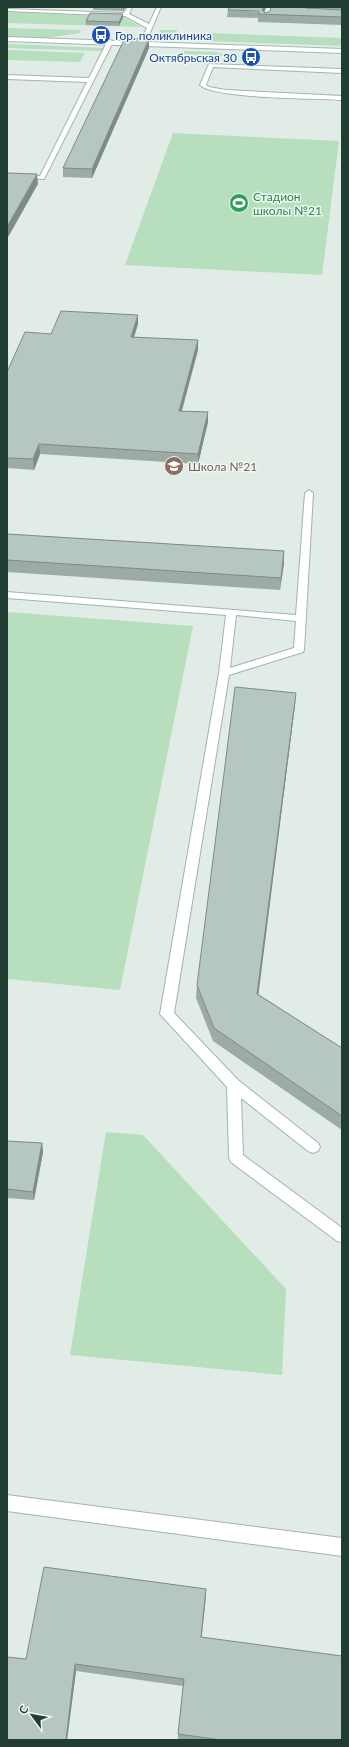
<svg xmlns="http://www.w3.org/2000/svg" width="349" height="1747" font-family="Lato,sans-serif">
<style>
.green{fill:#b7debd}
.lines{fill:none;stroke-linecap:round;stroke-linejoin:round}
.lane-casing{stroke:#a3b4ac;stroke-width:2}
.street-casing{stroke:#a3b4ac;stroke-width:2}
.secondary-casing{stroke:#a0bbaf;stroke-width:2}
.lane{fill:#fff;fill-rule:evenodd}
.street{fill:#fff;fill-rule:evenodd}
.secondary{fill:#fff;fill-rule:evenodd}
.wall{fill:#9caba3}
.shaded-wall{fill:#7f8b85}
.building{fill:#b5c7be;stroke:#7f8b85}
.labels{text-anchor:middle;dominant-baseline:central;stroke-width:3;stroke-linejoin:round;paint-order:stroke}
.far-transit-label{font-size:12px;fill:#164399;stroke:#f0f8f3;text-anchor:start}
.far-leisure-label{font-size:12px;fill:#27864d;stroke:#f0f8f3;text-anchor:start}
.far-education-label{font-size:12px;fill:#785e54;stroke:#f0f8f3;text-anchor:start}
</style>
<rect width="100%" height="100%" fill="#e0ece5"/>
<path class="green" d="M7 12 123 17 141 27 7 23Z
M7 28 80 30V33L46 38 7 37Z
M160 30H177L174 40 157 39Z
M209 33 342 38V46L206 41Z
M7 44 105 48 103 51 7 48Z
M7 50 85 53 80 62 7 60Z
M184 51 214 52 232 56 183 54Z
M173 133 339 141 322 275 125 265Z
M7 612 193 626 120 990 7 979Z
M106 1132 143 1135 286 1289 282 1375 70 1355Z"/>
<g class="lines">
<defs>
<path id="lane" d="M128 7H132L129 14 149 24 157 7H161L145 44 140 43 147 28 125 16 7 11V9L124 13Z
M110 40 113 42 44 179 7 178V174L40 176 87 82 7 79V75L89 78 107 42Z
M209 64 342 69V73L213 67 206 85 209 87 226 90 342 96V100C318 98 214 99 200 85Z
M309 490 313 493 304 650 303 652 229 675 174 1013 239 1081 318 1143 320 1147 318 1151 313 1153 308 1151 241 1098 243 1155 342 1228V1242L337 1241 231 1162 229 1158 227 1087 160 1014 219 673 226 615 7 598V592L296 615 305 493ZM236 615 296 621 294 648 230 668Z
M7 1495 342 1538V1556L7 1511Z"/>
<path id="street" d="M267 7H271L269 17 266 19 263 17Z"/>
<path id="secondary" d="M7 37 342 49V53L7 41Z"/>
</defs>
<use href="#lane" class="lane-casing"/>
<use href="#street" class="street-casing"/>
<use href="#secondary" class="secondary-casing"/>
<use href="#lane" class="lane"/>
<use href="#street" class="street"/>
<use href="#secondary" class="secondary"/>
</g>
<path class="wall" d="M65 7H126L123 11 93 10V8Z
M311 7H342V25L258 22V18L227 17 228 10 264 12 265 13 306 8H311Z
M123 17 119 26 86 25V21Z
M149 48 92 178 63 177V168Z
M138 315V324L134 337 198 350 182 411 208 412V422L198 464 40 454 34 470 7 468V372L51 334Z
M7 534 284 551V563L280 590 7 572Z
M295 705 258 994 342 1048V1130L213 1041 196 998 197 985Z
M7 1141 42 1143 43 1152 34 1200 7 1198Z
M206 1589 201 1637 342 1740H178V1734L183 1686 76 1671 67 1740H7L26 1659Z"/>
<path class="shaded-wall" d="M123 7H126L123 11Z
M263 7H266L263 14 262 10Z
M123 14V17L119 26V22Z
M149 39V48L92 178V169Z
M37 174 38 184 7 239V227Z
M138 315V324L131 346V337Z
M198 340V350L179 420V411Z
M208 412V422L198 464V454Z
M39 444 40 454 34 470 33 459Z
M284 551V563L280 590 281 578Z
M296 693 295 705 257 1006V994Z
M42 1143 43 1152 34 1200 33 1192Z
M206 1589V1596L201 1644V1637Z
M75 1664 76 1671 67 1740H66Z"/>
<path class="building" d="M229 7H263L262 10 265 13 270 11 271 7H305L306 8 342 10V17L258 14 259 11 228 10Z
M90 13 123 14 119 22 86 21Z
M125 38 149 39 92 169 63 168Z
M8 173 37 174 7 227V175Z
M61 311 138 315 131 337 198 340 179 411 208 412 198 454 39 444 33 459 7 458V372L25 332 51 334Z
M7 534 284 551 281 578 7 560Z
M235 687 296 693 257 994 342 1048V1116L214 1028 197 985Z
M7 1141 42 1143 33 1192 7 1189Z
M44 1567 206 1589 201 1637 342 1656V1740H221L178 1734 184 1679 75 1664 66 1740H7V1657L26 1659Z"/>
<defs>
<symbol id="bus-disc" viewBox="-11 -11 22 22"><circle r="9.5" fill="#1a4fb4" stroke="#f0f8f3"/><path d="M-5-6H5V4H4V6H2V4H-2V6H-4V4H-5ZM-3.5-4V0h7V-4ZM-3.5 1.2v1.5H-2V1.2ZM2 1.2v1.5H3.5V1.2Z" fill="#fff"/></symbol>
<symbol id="stadium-disc" viewBox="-11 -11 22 22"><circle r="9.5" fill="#2e9e5b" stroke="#f0f8f3"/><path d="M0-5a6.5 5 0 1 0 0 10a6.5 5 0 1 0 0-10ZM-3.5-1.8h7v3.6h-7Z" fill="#fff"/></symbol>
<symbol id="school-disc" viewBox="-11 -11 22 22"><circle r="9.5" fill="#8d6e63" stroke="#f0f8f3"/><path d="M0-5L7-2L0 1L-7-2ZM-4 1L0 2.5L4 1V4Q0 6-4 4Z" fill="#fff"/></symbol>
</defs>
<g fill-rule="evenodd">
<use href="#bus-disc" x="90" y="24" width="22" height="22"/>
<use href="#bus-disc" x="240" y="46" width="22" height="22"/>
<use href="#stadium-disc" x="228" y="192" width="22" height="22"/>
<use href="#school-disc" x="163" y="455" width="22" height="22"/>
</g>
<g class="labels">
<g class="far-transit-label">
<text x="115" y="35">Гор. поликлиника</text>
<text x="237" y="57" text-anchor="end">Октябрьская 30</text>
</g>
<g class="far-leisure-label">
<text x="253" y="196">Стадион<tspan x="253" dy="14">школы №21</tspan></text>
</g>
<g class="far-education-label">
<text x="188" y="466">Школа №21</text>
</g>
</g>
<rect width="349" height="1747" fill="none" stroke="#203d32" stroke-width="16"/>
<g transform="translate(32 1715) rotate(302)" stroke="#f0f8f3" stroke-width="3" paint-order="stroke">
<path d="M0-3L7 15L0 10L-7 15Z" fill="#203d32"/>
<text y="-6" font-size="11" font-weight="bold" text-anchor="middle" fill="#203d32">С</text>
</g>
</svg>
